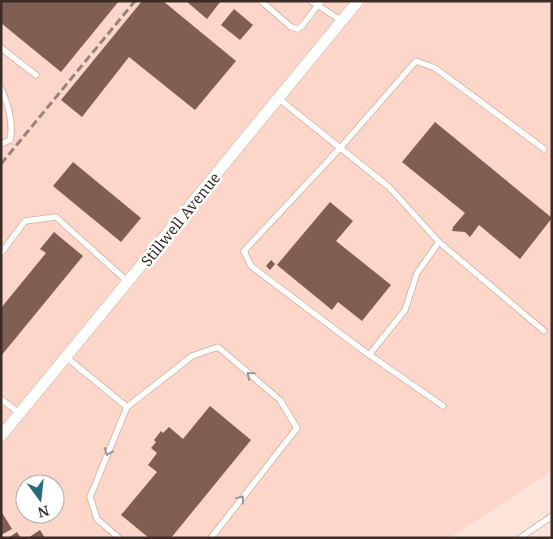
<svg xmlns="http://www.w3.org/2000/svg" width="553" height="539" font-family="'Noto Serif',serif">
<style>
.built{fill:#fcd6c8;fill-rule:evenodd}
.building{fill:#805e51}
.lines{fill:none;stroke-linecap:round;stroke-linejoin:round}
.service-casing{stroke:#d2ac9e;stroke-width:7}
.minor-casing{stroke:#d2ac9e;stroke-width:12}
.service{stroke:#fff;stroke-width:5.5}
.minor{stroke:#fff;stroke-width:11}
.rail{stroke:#97837c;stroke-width:3;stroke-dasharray:8 4;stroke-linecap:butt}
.oneway{stroke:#9d9692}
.labels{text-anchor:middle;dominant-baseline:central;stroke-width:5;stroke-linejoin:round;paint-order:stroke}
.street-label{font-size:15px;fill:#3b2c26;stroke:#fff}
</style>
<rect width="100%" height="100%" fill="#fce4db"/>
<path class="built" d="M1 1H552V471L449 538H1ZM25 484H55V514H25Z"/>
<path class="building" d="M1 1H119L61 72 1 23Z
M142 1H163L236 61 195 110 129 57 82 117 61 100Z
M186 1H221L207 19Z
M234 9 253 25 240 40 221 25Z
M435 122 552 218 520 259 479 225 470 237 465 232 452 231 453 227 465 213 402 162Z
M73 162 141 218 121 242 53 186Z
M330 202 353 221 336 241 391 285 362 321 338 302 332 310 277 265Z
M54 232 83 256 1 356V308L46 253 40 249Z
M271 260 275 264 270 270 266 266Z
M210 406 251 440 171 538H149L121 515 157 472 148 465 157 453 151 448 156 442 154 440 161 431 163 433 169 427 183 439Z
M1 511 12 529 1 535Z
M40 530 45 538H28Z
M17 532 21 538H8Z"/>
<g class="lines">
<defs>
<path id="service" d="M261 1 291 27 298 29 302 26 321 1
M311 1 342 21
M1 48 36 75
M1 88C8 104 14 123 10 140L1 144
M278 98 389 187 439 242 417 273 405 310 369 355
M439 242 544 331
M1 253 25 221 56 217 128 282
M66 357 127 407
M1 399 20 414
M443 406 361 349 251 266 244 251 341 147 416 61 435 68 544 149
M119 538 97 519 90 497 127 407 192 356 218 347 280 400 297 428 211 538
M520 538 552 516"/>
<path id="minor" d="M1 436 358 1"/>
</defs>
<use href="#service" class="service-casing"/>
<use href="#minor" class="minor-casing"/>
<use href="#service" class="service"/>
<use href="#minor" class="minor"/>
<path class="rail" d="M1 164 135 1"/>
</g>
<defs><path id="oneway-chevron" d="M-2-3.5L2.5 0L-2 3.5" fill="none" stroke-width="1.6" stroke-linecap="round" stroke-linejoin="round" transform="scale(1.25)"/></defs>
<g class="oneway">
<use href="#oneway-chevron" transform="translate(250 375) rotate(-140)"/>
<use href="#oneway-chevron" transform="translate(108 452) rotate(112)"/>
<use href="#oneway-chevron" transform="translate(241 499) rotate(-52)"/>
</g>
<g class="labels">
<g class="street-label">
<text transform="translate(180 219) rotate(-51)">Stillwell Avenue</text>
</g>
</g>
<rect width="553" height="539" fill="none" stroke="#3b2c26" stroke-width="5"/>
<g transform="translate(40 499) rotate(165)"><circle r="24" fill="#ffffff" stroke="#b1aba8"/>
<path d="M0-4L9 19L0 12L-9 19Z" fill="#2a6a7e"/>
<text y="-8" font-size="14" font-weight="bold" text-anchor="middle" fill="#3b2c26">N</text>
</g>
</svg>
